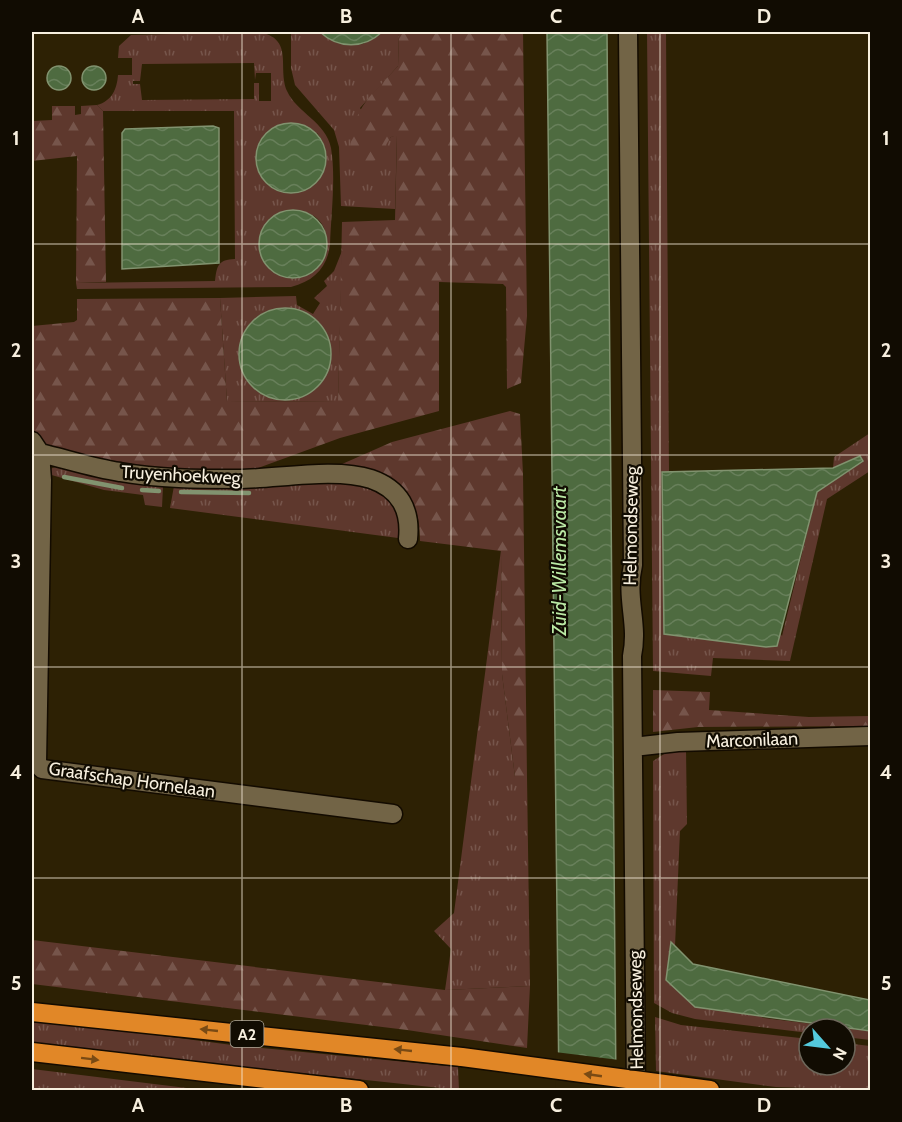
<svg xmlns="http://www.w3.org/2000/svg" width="902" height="1122" font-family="Cabin,sans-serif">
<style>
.grass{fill:url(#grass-tufts);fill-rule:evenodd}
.forest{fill:url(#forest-firs)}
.water{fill:url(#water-waves);stroke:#81936f;stroke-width:1.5}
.pier{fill:#2d2104}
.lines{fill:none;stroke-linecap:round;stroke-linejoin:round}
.stream{stroke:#81936f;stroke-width:4.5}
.minor-casing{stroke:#130b00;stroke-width:21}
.highway-casing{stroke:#130b00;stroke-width:21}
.minor{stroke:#726446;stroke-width:18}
.highway{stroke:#e18727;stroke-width:18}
.highway-bridge-casing{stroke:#130b00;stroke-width:21;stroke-linecap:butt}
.highway-bridge{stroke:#e18727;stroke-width:18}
.oneway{fill:#794a14}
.grid{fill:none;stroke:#f7efde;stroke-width:1.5;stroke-opacity:0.55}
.labels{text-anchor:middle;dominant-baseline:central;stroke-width:4.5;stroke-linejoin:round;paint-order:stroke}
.shield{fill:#110c02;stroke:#b2ab9c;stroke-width:1.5}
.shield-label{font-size:16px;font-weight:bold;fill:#f7efde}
.street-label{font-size:18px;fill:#f7efde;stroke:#110c02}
.water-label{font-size:20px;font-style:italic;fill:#bbeaa5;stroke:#110c02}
.neatline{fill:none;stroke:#f7efde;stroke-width:2}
.grid-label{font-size:20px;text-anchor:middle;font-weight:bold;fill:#f7efde}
</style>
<defs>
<pattern id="grass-tufts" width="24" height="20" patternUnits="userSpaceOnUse" patternTransform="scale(1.5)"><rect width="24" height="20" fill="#5e382d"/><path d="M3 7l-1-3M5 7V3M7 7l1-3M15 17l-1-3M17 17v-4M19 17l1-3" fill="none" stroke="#76554b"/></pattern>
<pattern id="forest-firs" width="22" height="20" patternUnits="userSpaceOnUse" patternTransform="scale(1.5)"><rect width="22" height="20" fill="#5e382d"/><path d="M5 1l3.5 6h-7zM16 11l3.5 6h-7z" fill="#76554b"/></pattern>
<pattern id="water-waves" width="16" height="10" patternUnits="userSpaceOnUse" patternTransform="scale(1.5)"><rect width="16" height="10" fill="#4e6b40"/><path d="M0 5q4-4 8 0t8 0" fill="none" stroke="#68805b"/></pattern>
</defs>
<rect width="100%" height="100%" fill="#2d2104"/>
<path class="grass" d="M258 32C295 38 277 67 287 91 297 113 326 122 331 148 336 178 331 214 330 245 327 268 314 281 291 287L77 289 76 283 215 281C217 265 218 260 235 259L234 111H103L97 105C112 101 117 89 118 75H132V58H118L119 46 131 35ZM254 63 255 80 256 73H271V101H259V83H254V99L142 100 140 84H133V81H140L142 64ZM317 133C342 164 310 206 273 188L259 143 265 134ZM287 210C362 208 315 312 268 267L269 219Z
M291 32H320L335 42 351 45 363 44 382 32H399L398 66 360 108 384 146 391 137 397 135 395 209 341 206 339 147 334 130 295 85 291 68Z
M647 32H666L669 472H662L782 636 817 492 863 461 859 456 833 468 834 457 870 433V471L827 499 790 661 713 658 711 676 653 671Z
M342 251 338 401 227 402 220 298 296 296 297 305 313 314 320 303 314 298 327 286 324 281 334 271ZM287 308C347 318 342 401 283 399 224 397 226 310 287 308Z
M58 466 161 484 163 487 162 507 145 505 143 495 104 490 48 474 50 469Z
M303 481C345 483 406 477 398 538L170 508 174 486Z
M501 550 502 674 515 777H527L530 986 445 990 451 949 434 931 454 913Z
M672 749H686L687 824 680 831 675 946 671 943 666 980 764 1018 870 1031V1040L845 1037V1029H809V1033L695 1019 672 1013 654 1003 653 761Z
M655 1017 681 1025 809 1039V1065H845V1043L870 1046V1090L776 1087 656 1071Z
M32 1019 232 1045 458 1067 459 1090 32 1044Z
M32 1069 203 1090H32Z"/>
<path class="forest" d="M399 32H523L527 316 521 383 507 389 506 287 503 284 439 282V411L340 438 242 474 123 467 48 448 32 431V326L74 322 77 320V299L220 298 227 402 338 401 342 222 395 220 397 136 391 137 376 160 361 165 349 158C353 107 365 102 398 66Z
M97 105 103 111 106 282 76 283 77 156 32 161V121L52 120V106H75V115L81 114V106Z
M510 411 520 414 523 474 527 777H515L502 674 501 551 420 541C420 477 383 480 333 468L392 442Z
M653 690 710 692 709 710 809 717 870 716V726L698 727 653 732Z
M32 940 445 990 530 986 527 1048 407 1030 32 984Z"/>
<path class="water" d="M320 32H382C364 49 338 49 320 32Z
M547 32H607L616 1090H559Z
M82 78a12 12 0 1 1 24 0a12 12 0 1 1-24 0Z
M47 78a12 12 0 1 1 24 0a12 12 0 1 1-24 0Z
M256 158a35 35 0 1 1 70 0a35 35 0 1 1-70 0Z
M213 126 219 128V263L122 269V133L125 129Z
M259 244a34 34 0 1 1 68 0a34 34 0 1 1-68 0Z
M239 354a46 46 0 1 1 92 0a46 46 0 1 1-92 0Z
M860 456 863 461 817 492 777 646 766 647 664 634 662 472 833 468Z
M671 942 693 964 870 1000V1031L695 1007 666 980Z"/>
<path class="pier" d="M555 1052 619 1060V1090H556Z"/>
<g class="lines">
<path class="stream" d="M64 477 122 488
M142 490 159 491
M181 492 249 493"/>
<defs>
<path id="minor" d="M628 32 633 565C625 599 639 623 632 656L636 1090
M32 441 40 453C66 459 93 468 120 472 159 479 199 479 238 479 277 479 334 467 371 479 400 489 411 510 408 539
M40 453 42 480 37 763 42 769 393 814
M633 747 678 742 870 736"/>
<path id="highway" d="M32 1012 462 1057
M32 1052 359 1090
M672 1085 710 1090"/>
</defs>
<use href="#minor" class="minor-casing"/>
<use href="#highway" class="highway-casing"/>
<use href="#minor" class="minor"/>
<use href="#highway" class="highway"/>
<defs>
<path id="highway-bridge" d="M462 1057 672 1085"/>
</defs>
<use href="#highway-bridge" class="highway-bridge-casing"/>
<use href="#highway-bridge" class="highway-bridge"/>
</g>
<defs><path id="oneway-solid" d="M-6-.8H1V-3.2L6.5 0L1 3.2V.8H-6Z" transform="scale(1.5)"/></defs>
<g class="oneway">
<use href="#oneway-solid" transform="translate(209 1030) rotate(-174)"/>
<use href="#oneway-solid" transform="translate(403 1050) rotate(-174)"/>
<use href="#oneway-solid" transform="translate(90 1059) rotate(7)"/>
<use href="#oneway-solid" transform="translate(593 1075) rotate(-172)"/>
</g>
<path class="grid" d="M242 32V1090M451 32V1090M660 32V1090M32 244H870M32 455H870M32 667H870M32 878H870"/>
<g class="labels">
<rect class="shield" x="230.5" y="1021" width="33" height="26" rx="4.5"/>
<g class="shield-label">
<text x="247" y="1034">A2</text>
</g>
<g class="street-label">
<text transform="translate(181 475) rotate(3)">Truyenhoekweg</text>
<text transform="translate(631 526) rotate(-89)">Helmondseweg</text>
<text transform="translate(752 740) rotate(-2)">Marconilaan</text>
<text transform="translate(132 780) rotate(8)">Graafschap Hornelaan</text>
<text transform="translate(636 1010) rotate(-91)">Helmondseweg</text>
</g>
<g class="water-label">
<text transform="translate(559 561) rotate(-90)">Zuid-Willemsvaart</text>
</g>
</g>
<rect width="902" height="1122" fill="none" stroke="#110c02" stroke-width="66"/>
<g transform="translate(827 1047) rotate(118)"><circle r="28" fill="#110c02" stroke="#6d675a" stroke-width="1.5"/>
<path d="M0-4.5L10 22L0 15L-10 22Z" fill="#54cadd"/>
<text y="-9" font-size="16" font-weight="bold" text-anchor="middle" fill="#f7efde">N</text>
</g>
<rect x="33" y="33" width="836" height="1056" class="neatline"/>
<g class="grid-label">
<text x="138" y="23">A</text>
<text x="346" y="23">B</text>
<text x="556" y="23">C</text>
<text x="764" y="23">D</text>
<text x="16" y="145">1</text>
<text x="886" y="145">1</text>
<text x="16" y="357">2</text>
<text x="886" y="357">2</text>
<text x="16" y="568">3</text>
<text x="886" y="568">3</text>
<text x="16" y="779">4</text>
<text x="886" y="779">4</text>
<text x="16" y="990">5</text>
<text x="886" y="990">5</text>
<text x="138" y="1112">A</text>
<text x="346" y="1112">B</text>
<text x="556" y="1112">C</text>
<text x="764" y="1112">D</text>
</g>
</svg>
